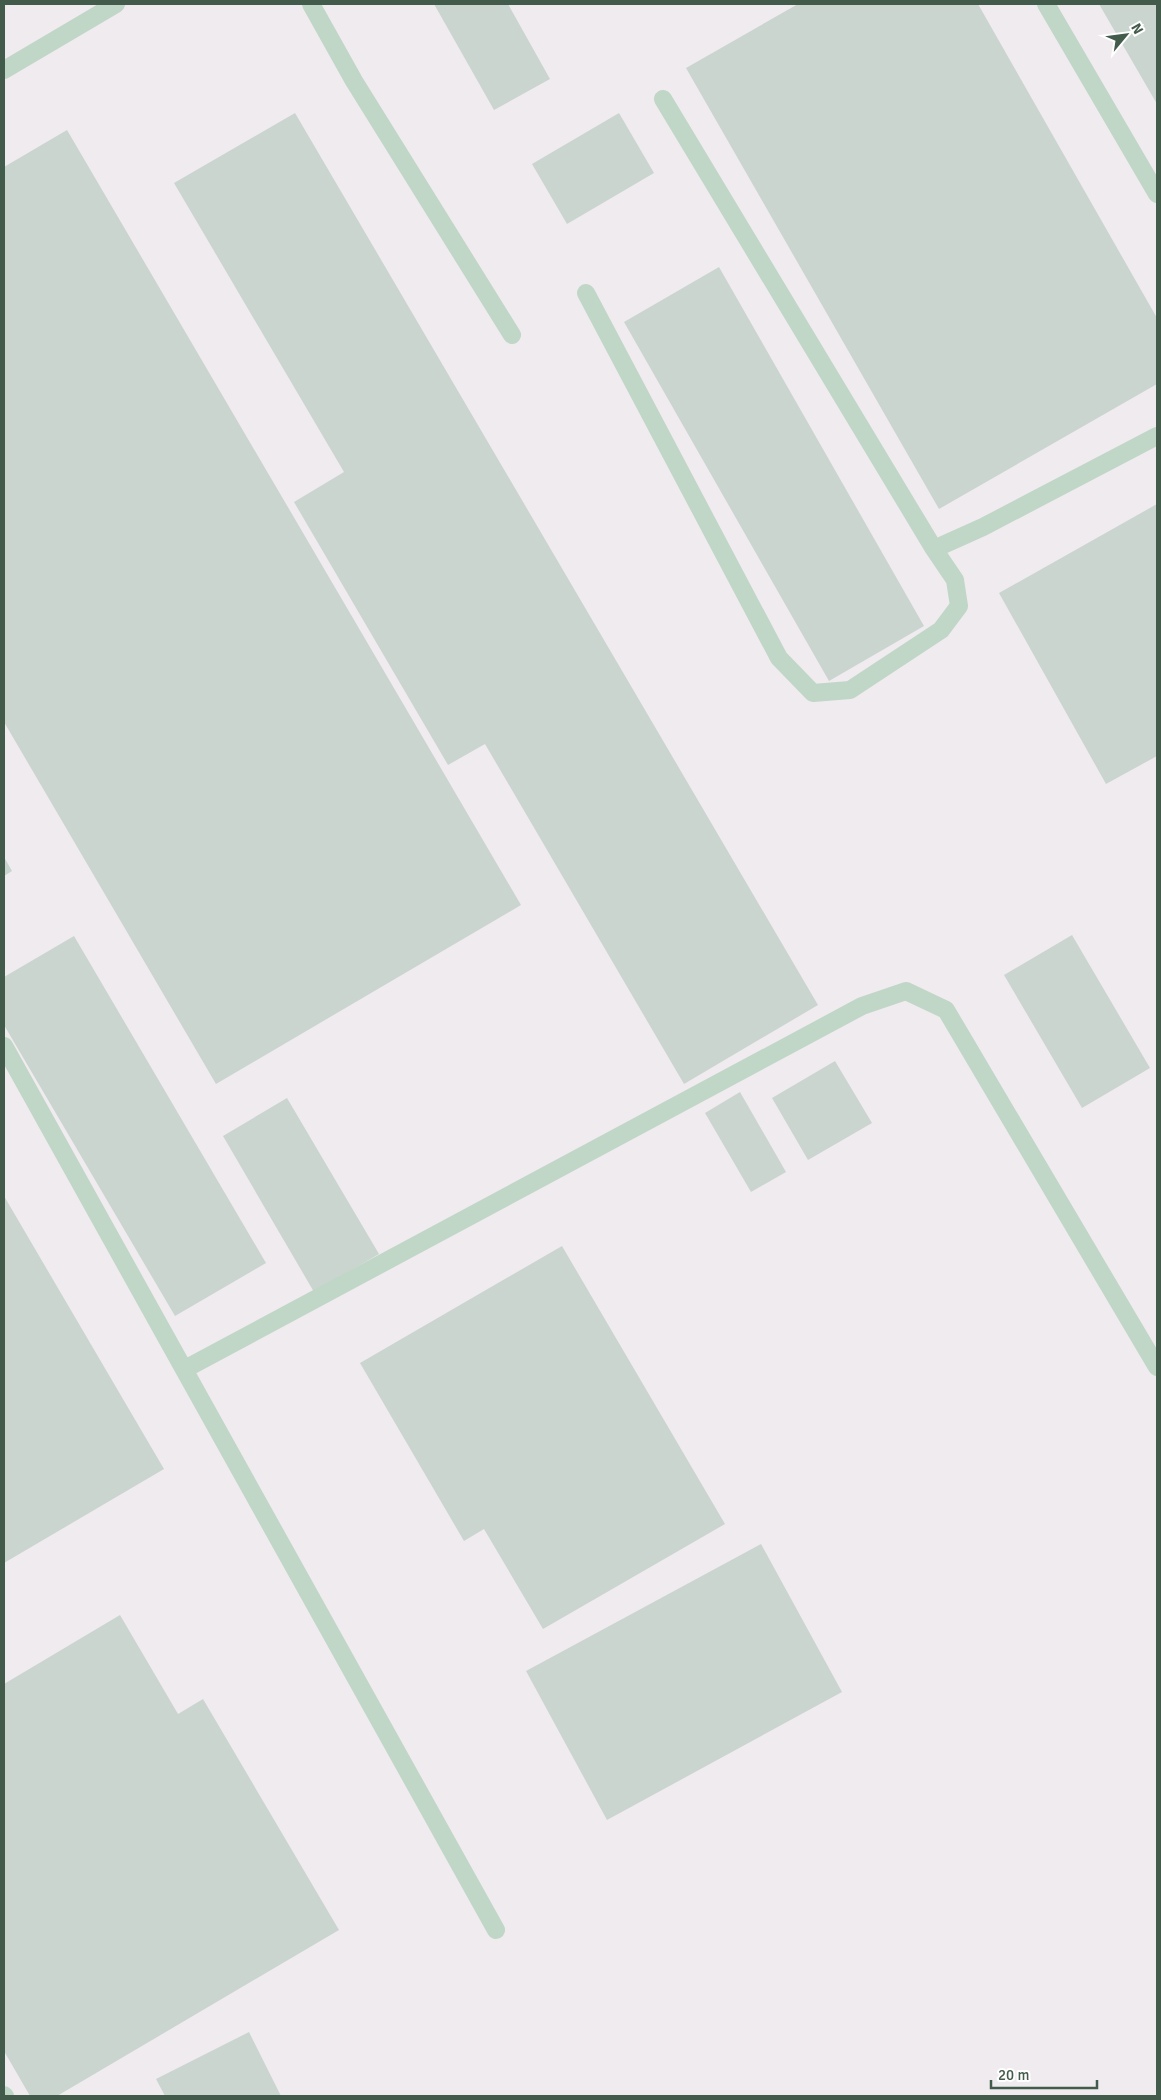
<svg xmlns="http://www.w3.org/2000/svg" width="1161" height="2100" font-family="Signika,sans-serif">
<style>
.building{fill:#cad5d0}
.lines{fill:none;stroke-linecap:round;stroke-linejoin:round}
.lane{stroke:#c0d6c7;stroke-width:18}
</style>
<rect width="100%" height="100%" fill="#efebef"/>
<path class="building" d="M434 4H508L550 79 494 110Z
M798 4H978L1157 318V384L939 509 686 68Z
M1099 4H1157V104Z
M295 113 818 1005 684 1084 485 744 448 765 294 502 344 472 174 183Z
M619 113 654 173 567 224 532 164Z
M67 130 521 905 216 1084 4 722V167Z
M719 267 924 626 829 681 624 322Z
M1157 504V756L1106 784 999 593Z
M4 857 12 871 4 876Z
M1072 935 1150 1068 1082 1108 1004 975Z
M74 936 266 1263 175 1316 4 1025V977Z
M835 1061 872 1123 808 1160 772 1098Z
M740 1092 786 1172 751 1192 705 1113Z
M287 1098 379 1254 314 1292 223 1136Z
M4 1196 164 1469 4 1563Z
M562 1246 725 1524 543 1629 484 1529 464 1541 360 1363Z
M761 1544 842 1692 607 1820 526 1671Z
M120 1615 178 1714 203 1699 339 1930 57 2096H30L4 2051V1684Z
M249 2032 281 2096H165L156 2079Z"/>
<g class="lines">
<path class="lane" d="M311 4 354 81 512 335
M1046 4 1157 194
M4 70 116 4
M663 99 934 549 983 527 1157 436
M586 293 779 658 813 693 850 690 941 630 959 606 955 580 934 549
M4 1046 496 1930
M185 1369 862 1006 906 991 946 1010 1157 1367
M4 2095 5 2096"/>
</g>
<rect width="1161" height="2100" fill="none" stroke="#425b4a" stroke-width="10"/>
<g transform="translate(1126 35) rotate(61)" stroke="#ffffff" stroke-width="4" paint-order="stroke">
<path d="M0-4L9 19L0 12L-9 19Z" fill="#425b4a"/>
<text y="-8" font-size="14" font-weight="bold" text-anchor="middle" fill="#425b4a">N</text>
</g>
<path d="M991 2080v8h106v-8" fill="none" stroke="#425b4a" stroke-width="2.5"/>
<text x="998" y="2080" font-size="15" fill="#425b4a" stroke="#ffffff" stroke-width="4" paint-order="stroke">20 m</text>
</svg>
